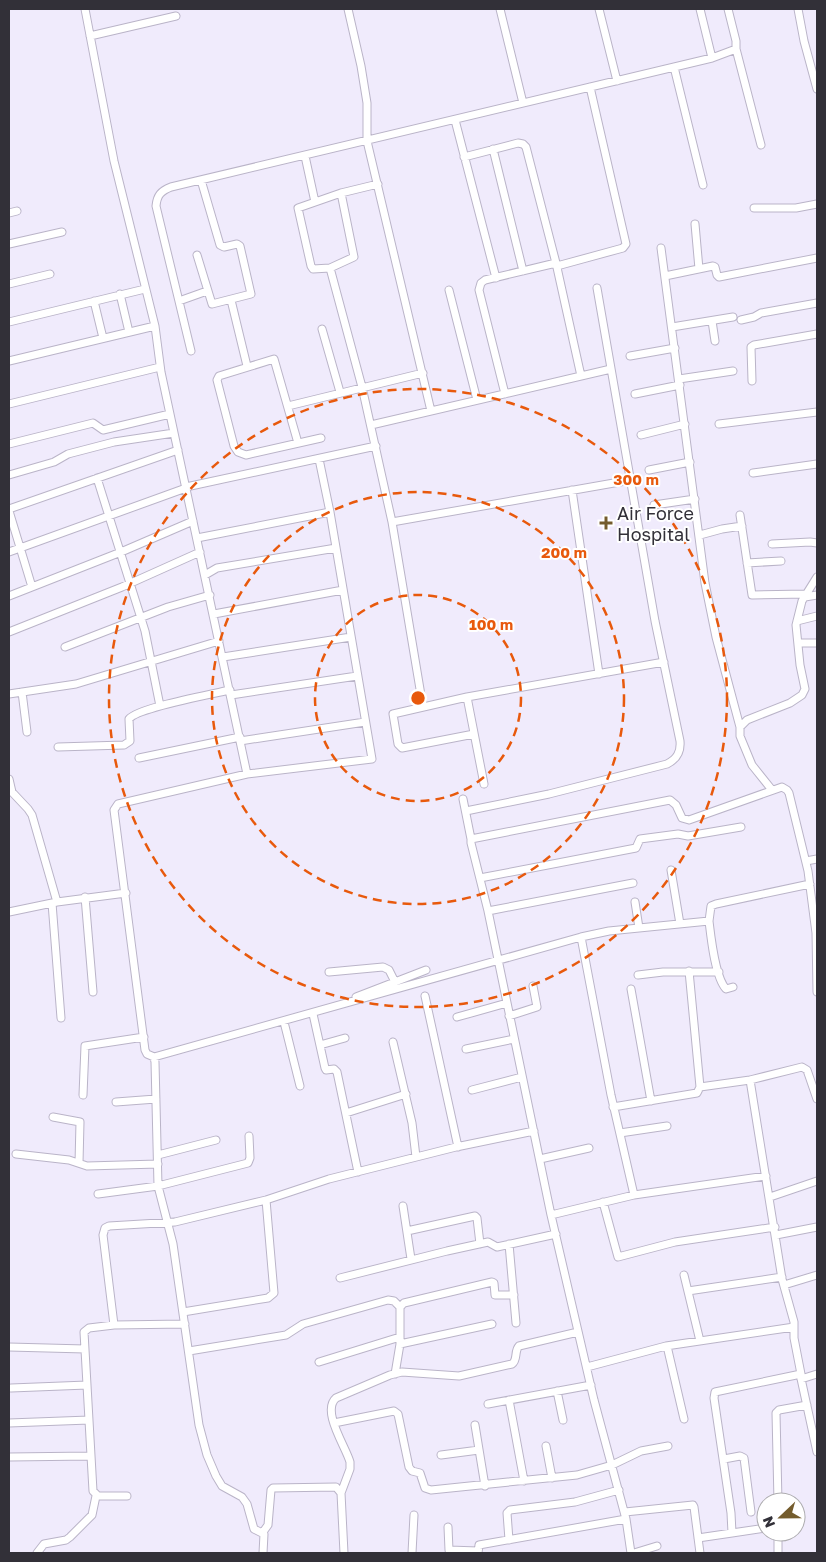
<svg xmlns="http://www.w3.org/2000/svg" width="826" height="1562" font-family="'Golos Text',sans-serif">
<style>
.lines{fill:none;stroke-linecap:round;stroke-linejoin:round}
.minor-casing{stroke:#bab4c8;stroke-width:9}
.minor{stroke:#fff;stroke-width:7}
.ring{fill:none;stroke:#e8590c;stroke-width:2.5;stroke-dasharray:9 6}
.poi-dot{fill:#745c2d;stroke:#fff;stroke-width:2}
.labels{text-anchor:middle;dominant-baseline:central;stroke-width:4;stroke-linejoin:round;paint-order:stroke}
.poi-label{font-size:18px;fill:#323038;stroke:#fff;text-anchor:start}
.centre{fill:#e8590c;stroke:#fff;stroke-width:2.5}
.ring-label{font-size:15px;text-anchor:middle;font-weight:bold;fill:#e8590c;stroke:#fff;stroke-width:4;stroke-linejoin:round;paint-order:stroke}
</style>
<rect width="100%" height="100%" fill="#f0ebfc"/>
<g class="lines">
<defs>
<path id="minor" d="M85 9 114 161 155 326 161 372 247 774
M348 9 361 66 367 103V141L431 411
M500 9 523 103
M599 9 617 81
M700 9 712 58
M798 9 804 41 817 89
M90 36 176 16
M736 49 761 145
M674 67 703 185
M455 120 496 278
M493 149 523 271
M305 156 315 202
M464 157 518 143 523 144 526 147 556 263 581 376
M341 193 354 257 330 268 313 269 311 266 298 208 341 193 378 184
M754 208H796L817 204
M9 213 17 211
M695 224 699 269
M9 244 62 232
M661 248 705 583 716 637 740 727
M197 255 212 304 251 294 240 246 237 244 224 247 220 245 201 180
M557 266 623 248 626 244 590 87
M330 268 362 387 392 522 423 707
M665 276 713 266 715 267 717 275 719 277 817 258
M9 284 50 274
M449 290 477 400
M120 294 129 332
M231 300 247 366
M94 301 103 338
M179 301 207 291
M741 320 754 317 761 313 817 303
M712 321 715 341
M9 322 145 289
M672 327 733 317
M322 329 340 392
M191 351 156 206C157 195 161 191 171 187L712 58 736 49V41L728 9
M630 356 675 348
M9 361 155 326
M679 379 733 371
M752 381 751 347 754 345 817 334
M505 394 479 290 481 283 485 280 556 263
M635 394 680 385
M9 404 160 367
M288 406 423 373
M719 424 817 412
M371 425 611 369
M641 435 685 424
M298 443 274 359 219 376 217 380 234 446 238 452 246 455 321 438
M9 444 93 423 103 430 170 414
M319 459 330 512 372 759 247 774 118 804 114 810 145 1050 147 1054 154 1057 581 937 609 931 709 921 711 906 716 904 810 884
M649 470 690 462
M753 473 817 464
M9 475 54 462 68 454 114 442 174 433
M97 478 145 631 160 706
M186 487 376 446
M572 490 599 674
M654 505 695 499
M9 509 178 450
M9 511 32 587
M740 515 752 595 807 594
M392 522 631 480
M700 535 722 529 742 526
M197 538 330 512
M772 544 810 542 817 543
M9 552 186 488
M747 563 781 561
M205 575 217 568 336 548
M9 596 121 552 193 521
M805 597 817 595
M214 614 343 590
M797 621 817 616
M9 632 122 587 200 552
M798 643H817
M65 647 168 607 210 595
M223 657 351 637
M22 692 27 732
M9 694 76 684 219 641
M231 695 357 676
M467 697 484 784
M474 734 402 748 398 744 393 714 467 697 664 662
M240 741 365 722
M58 747 124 745 130 741 129 719C137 708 212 694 230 690
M139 758 240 737
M9 779 12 792 28 809 32 815 57 902
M772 790 752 765 740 736V727L747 720 790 703 802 695 805 689 800 665 796 625 802 601 817 577
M463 799 471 839
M466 811 549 794 667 764C677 759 681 752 680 741L655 621 597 288
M806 861 817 859
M671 870 680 924
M480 878 636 848 640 839 678 834 688 836 741 827
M85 897 93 992
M635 902 639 928
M52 903 61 1018
M488 911 633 883
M9 912 57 902 126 893
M709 921C711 938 715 977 726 989L733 987
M581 937 611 1095 634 1195
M329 972 383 967 389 970 395 982
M638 975 663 972H719
M631 989 651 1101
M425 996 458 1147
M356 997 426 970
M313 1014 325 1068 326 1070 334 1069 337 1072 358 1172
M509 1016 537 1007 533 986
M457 1017 507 1003
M284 1022 300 1086
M393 1042 412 1123 416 1157
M320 1045 345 1038
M466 1049 514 1039
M154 1057 155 1062 158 1186 173 1244 199 1425 207 1455 216 1476 222 1486 242 1497 247 1504 254 1529 264 1534 263 1553
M700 1087 750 1080 802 1067 807 1070 817 1099
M472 1090 522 1077
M83 1095 85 1046 144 1037
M116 1102 156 1099
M613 1107 697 1093 700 1087 689 971
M346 1113 406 1094
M53 1117 80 1122 79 1163
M620 1133 667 1126
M16 1154 69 1160 87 1166 158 1164
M158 1155 216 1140
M540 1159 589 1148
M98 1194 158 1186 248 1163 250 1158 249 1136
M770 1197 817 1181
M603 1202 618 1257 675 1242 775 1227
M403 1206 411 1259
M551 1215 634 1195 766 1176
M407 1231 475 1216 477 1218 480 1244
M776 1235 817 1227
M509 1244 516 1323
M684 1275 700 1341
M340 1278 447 1251 488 1242 497 1247 556 1234
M784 1285 817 1275
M688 1291 782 1277
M183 1312 268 1298 274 1293 266 1200
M114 1325 103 1235 105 1228 109 1226 175 1222 266 1200 329 1179 456 1147 534 1131
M400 1344 492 1324
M667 1346 684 1419
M9 1347 85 1349
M189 1351 286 1335 303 1324 388 1300 394 1301 400 1307
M319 1362 400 1337
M587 1367 666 1346 794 1327
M395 1374 400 1344V1307L404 1303 492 1282 494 1283 495 1295H514
M800 1374 817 1452
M801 1379 817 1374
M11 1388 87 1385
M557 1391 563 1420
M509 1400 524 1481
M488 1404 591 1385
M9 1423 89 1420
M334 1423 394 1411 398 1414 409 1467 412 1471 420 1473 425 1488 431 1490 577 1475 612 1465 641 1451 668 1446
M475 1425 485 1486
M546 1446 552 1478
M441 1455 479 1450
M9 1457 91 1456
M724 1459 740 1456 744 1458 751 1512
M341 1493 350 1469V1462C346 1447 321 1411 336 1398L390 1375 402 1372 459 1376 512 1364C518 1360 514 1351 519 1346L578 1332
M127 1496H98L93 1491 84 1332 89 1328 114 1325 185 1324
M778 1502 776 1413 779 1410 807 1405
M625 1512 693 1505 694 1507 700 1553
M448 1527 449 1550 478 1551
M263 1532 268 1525 271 1490 273 1488 336 1487 341 1493 344 1553
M778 1532V1553
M732 1533 766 1528
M698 1538 732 1533 731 1513 714 1398 715 1392 801 1374 794 1338V1322L782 1279 750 1080
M509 1540 507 1513 510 1510 575 1502 619 1490
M37 1553 44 1544 66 1540 70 1537 92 1515 96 1496
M412 1553 414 1515
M478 1553 479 1545 626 1519
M631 1553 626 1519 594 1400 551 1215 488 911 471 843V839L670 800 676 805 682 818 689 820 782 787 787 790 789 793 808 871 816 933 817 992
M634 1553 657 1546"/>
</defs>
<use href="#minor" class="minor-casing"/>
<use href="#minor" class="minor"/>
</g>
<g class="ring">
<circle cx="418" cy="698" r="103"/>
<circle cx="418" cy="698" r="206"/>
<circle cx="418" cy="698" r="309"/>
</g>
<path class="poi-dot" d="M603.5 515.5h5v5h5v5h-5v5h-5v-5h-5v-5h5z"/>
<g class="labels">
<g class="poi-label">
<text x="617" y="513">Air Force<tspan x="617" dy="21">Hospital</tspan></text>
</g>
</g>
<circle cx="418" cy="698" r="8" class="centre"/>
<g class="ring-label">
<text x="636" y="485">300 m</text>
<text x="564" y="558">200 m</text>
<text x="491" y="630">100 m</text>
</g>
<rect width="826" height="1562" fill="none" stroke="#323038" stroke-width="20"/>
<g transform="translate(781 1517) rotate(248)"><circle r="24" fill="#ffffff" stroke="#adacaf"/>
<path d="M0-4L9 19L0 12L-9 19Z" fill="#745c2d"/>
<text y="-8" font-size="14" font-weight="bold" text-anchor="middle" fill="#323038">N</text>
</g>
</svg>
